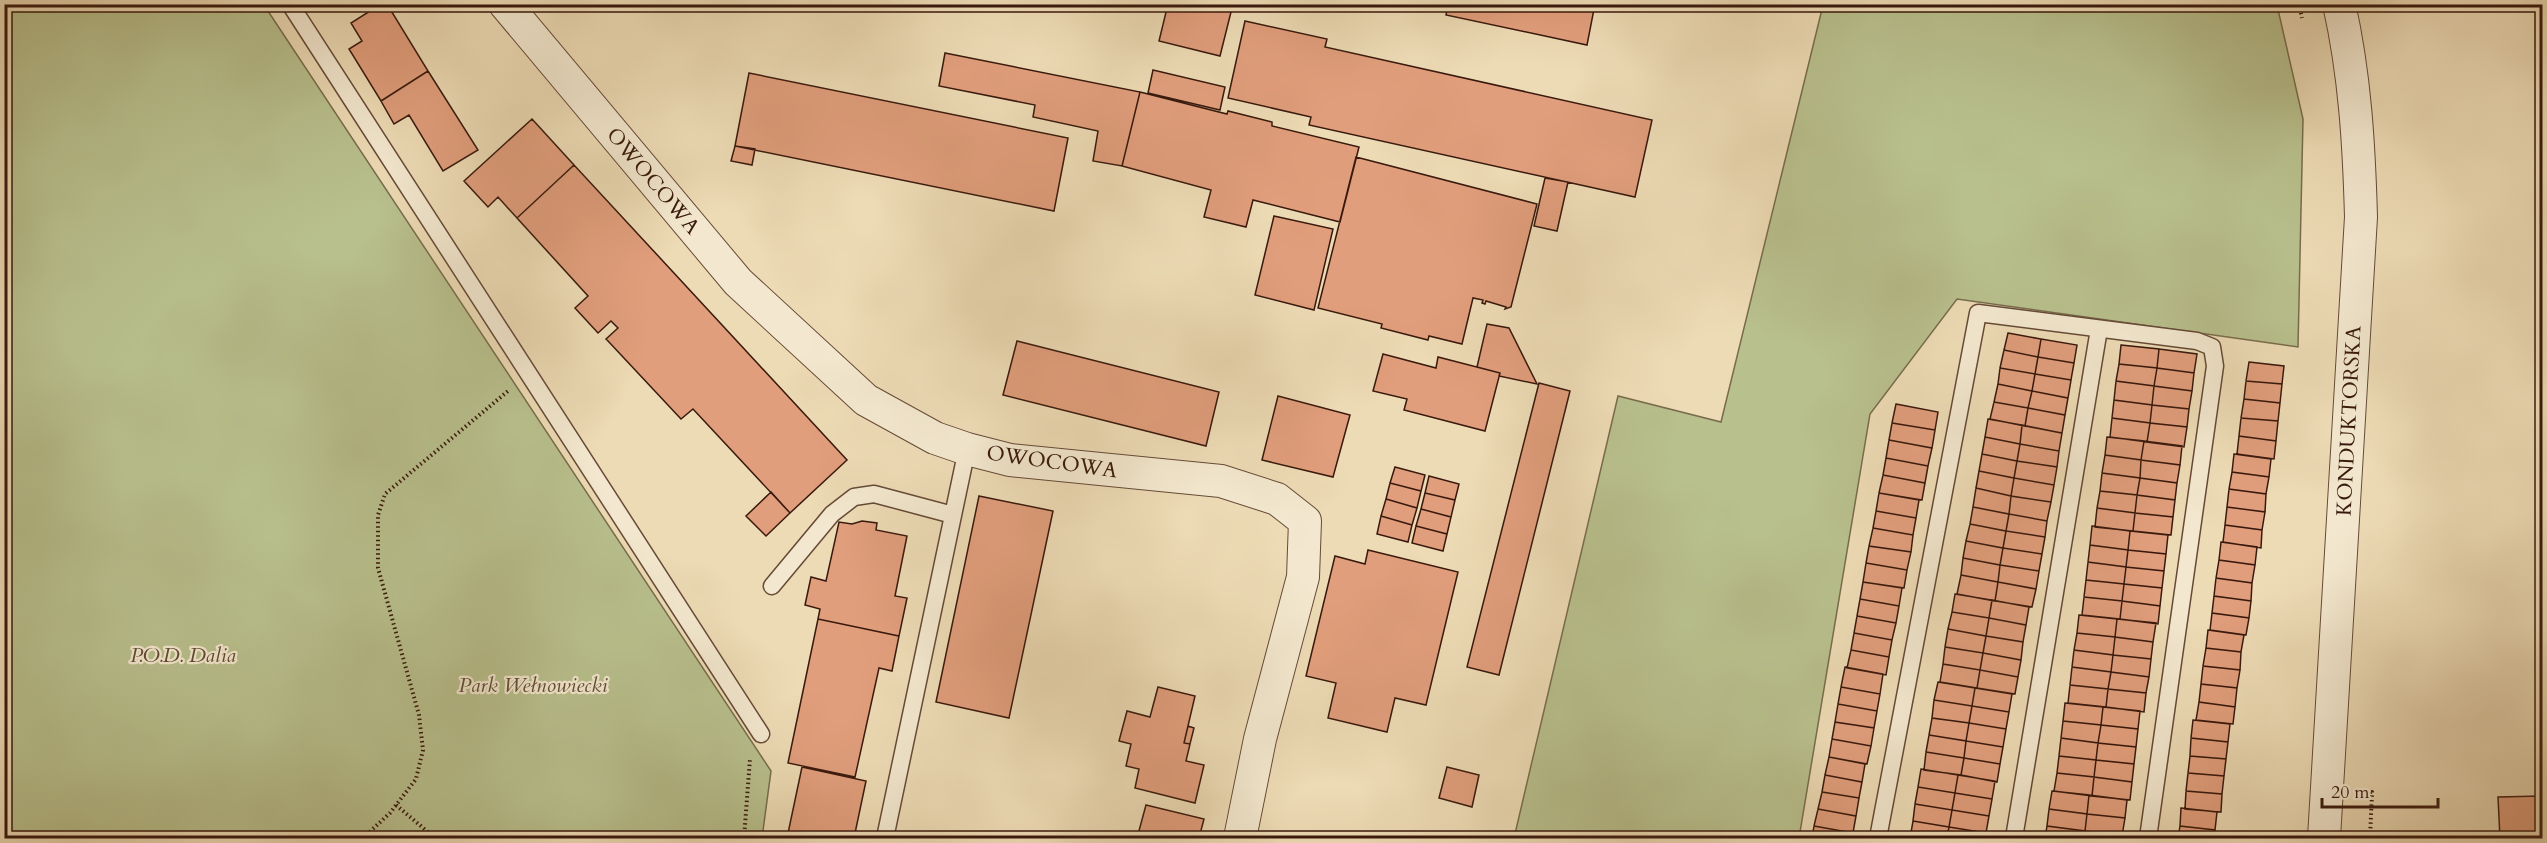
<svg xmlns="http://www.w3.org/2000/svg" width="2547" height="843" font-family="Cardo,serif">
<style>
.green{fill:#b8c08d;stroke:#786c4d;stroke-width:1.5}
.building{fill:#e19e7c;stroke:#39190d;stroke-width:1.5}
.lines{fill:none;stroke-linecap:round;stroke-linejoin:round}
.service-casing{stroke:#664a37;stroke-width:19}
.minor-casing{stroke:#664a37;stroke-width:34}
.path{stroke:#39190d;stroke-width:4;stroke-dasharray:1.5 3;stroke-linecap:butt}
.service{stroke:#f3e8cf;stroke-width:16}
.minor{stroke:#f3e8cf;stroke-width:32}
.labels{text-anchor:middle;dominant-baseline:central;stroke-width:4.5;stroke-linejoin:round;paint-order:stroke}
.street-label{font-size:21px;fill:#39190d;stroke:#f3e8cf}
.park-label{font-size:21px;font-style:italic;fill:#5f4b33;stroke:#f3e8cf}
</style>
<rect width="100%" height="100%" fill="#eddbb5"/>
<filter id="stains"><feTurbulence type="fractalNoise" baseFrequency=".00333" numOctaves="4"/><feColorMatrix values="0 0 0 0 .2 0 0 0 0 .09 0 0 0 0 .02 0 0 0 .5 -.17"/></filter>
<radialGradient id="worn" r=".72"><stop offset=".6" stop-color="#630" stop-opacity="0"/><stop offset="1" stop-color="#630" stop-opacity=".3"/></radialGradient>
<path class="green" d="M5 4 264 5 771 771 762 838H5Z
M1823 5H2277L2303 119 2298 347 1957 299 1870 414 1799 838H1514L1618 396 1721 422Z"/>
<path class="building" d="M381 4H387L428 71 381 101 349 49 362 41 351 23Z
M1168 4H1233L1220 56 1159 41Z
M1448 4H1595L1587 45 1446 15Z
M1245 21 1327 39 1325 47 1652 120 1635 197 1309 125 1311 117 1228 98Z
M945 53 1140 92 1122 166 1093 161 1098 131 1033 117 1035 105 939 86Z
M1153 70 1225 87 1220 110 1148 93Z
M428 71 478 150 443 171 409 115 394 124 381 101Z
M749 73 1068 138 1054 211 735 146Z
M1140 92 1227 114 1228 111 1272 122V126L1359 147 1340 222 1253 200 1246 227 1204 217 1211 190 1122 166Z
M532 119 574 165 517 218 498 197 488 207 464 181Z
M735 146 755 149 752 165 731 161Z
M1356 157 1537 204 1511 307 1505 309 1506 307 1486 301 1485 304 1482 303 1483 300 1473 298 1462 344 1429 336 1428 340 1381 328 1382 324 1318 308Z
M574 165 847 460 790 513 693 409 681 419 608 341 606 339 618 328 611 321 598 333 575 308 588 296 517 218Z
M1545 178 1568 182 1557 231 1534 226Z
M1274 216 1333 229 1314 310 1255 295Z
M1487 324 1509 328 1537 384 1499 376 1500 373 1477 367Z
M2008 333 2041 339 2038 357 2004 350Z
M2041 339 2077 345 2074 363 2038 357Z
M1017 341 1219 392 1206 446 1003 395Z
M2121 345 2159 349 2157 368 2119 364Z
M2159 349 2197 354 2194 373 2157 368Z
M2004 350 2038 357 2035 374 2000 368Z
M1383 354 1436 368 1438 357 1500 373 1485 431 1404 410 1407 399 1373 391Z
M2038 357 2074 363 2071 380 2035 374Z
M2249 362 2284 366 2282 384 2246 381Z
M2119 364 2157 368 2154 386 2116 381Z
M2000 368 2035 374 2032 391 1998 384Z
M2157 368 2194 373 2192 391 2154 386Z
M2035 374 2071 380 2068 398 2032 391Z
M2116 381 2154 386 2152 405 2114 400Z
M2246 381 2282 384 2280 403 2244 399Z
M1539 383 1570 391 1499 675 1467 667Z
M1998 384 2032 391 2028 408 1994 402Z
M2154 386 2192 391 2189 409 2152 405Z
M2032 391 2068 398 2065 415 2028 408Z
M1278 396 1350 415 1333 477 1262 460Z
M2244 399 2280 403 2278 421 2241 418Z
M2114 400 2152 405 2150 423 2112 418Z
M1994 402 2028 408 2025 426 1990 419Z
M1896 404 1938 412 1935 430 1892 423Z
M2152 405 2189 409 2187 427 2150 423Z
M2028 408 2065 415 2062 433 2025 426Z
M2112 418 2150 423 2147 442 2110 437Z
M2241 418 2278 421 2276 441 2239 436Z
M1988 419 2022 425 2020 444 1985 437Z
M1892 423 1935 430 1932 448 1889 440Z
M2150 423 2187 427 2184 447 2147 442Z
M2022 425 2062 433 2059 451 2020 444Z
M2239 436 2276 441 2274 459 2237 454Z
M1985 437 2020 444 2017 461 1982 454Z
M2107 437 2144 441 2141 460 2105 455Z
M1889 440 1932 448 1928 466 1886 458Z
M2144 441 2182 446 2180 465 2141 460Z
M2020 444 2059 451 2057 467 2017 461Z
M1982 454 2017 461 2014 478 1979 471Z
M2234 454 2271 459 2269 477 2232 472Z
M2105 455 2141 460 2140 478 2102 473Z
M1886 458 1928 466 1925 483 1883 475Z
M2141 460 2180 465 2177 483 2140 478Z
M2017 461 2057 467 2054 485 2014 478Z
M1395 467 1425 475 1421 491 1390 483Z
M1979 471 2014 478 2011 496 1976 488Z
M2232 472 2269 477 2266 494 2229 489Z
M2102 473 2140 478 2137 495 2100 491Z
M1883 475 1925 483 1922 500 1879 493Z
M1429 476 1459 484 1455 500 1425 493Z
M2014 478 2054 485 2051 502 2011 496Z
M2140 478 2177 483 2175 500 2137 495Z
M1390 483 1421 491 1417 508 1386 499Z
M1976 488 2011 496 2009 514 1973 507Z
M2229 489 2266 494 2265 512 2227 507Z
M2100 491 2137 495 2135 513 2097 508Z
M771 492 790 513 766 536 746 516Z
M1425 493 1455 500 1451 517 1421 509Z
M1879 493 1919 500 1916 518 1876 511Z
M2137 495 2175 500 2173 517 2135 513Z
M979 496 1053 511 1009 718 936 702Z
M2011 496 2051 502 2047 521 2009 514Z
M1386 499 1417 508 1412 525 1381 516Z
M1973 507 2009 514 2006 531 1970 524Z
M2227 507 2265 512 2262 530 2225 525Z
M2097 508 2135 513 2133 531 2095 527Z
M1421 509 1451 517 1447 534 1416 526Z
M1876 511 1916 518 1913 535 1873 528Z
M2135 513 2173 517 2171 535 2133 531Z
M2009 514 2047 521 2045 537 2006 531Z
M1381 516 1412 525 1408 542 1377 534Z
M862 521 877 523 876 530 907 536 895 596 907 598 899 636 818 619 820 609 805 605 811 577 826 581 839 522 852 524Z
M1970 524 2006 531 2003 548 1966 541Z
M2225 525 2262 530 2261 548 2223 542Z
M1416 526 1447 534 1443 551 1412 543Z
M2092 526 2130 531 2128 550 2090 545Z
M1873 528 1913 535 1911 552 1869 546Z
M2006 531 2045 537 2042 554 2003 548Z
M2130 531 2168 535 2166 554 2128 550Z
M1966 541 2003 548 2000 565 1963 558Z
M2221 542 2257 547 2255 565 2219 560Z
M2090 545 2128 550 2126 567 2088 562Z
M1869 546 1911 552 1907 570 1866 563Z
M2003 548 2042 554 2039 571 2000 565Z
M1368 550 1458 572 1426 705 1395 698 1387 732 1328 718 1336 683 1306 676 1335 556 1365 564Z
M2128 550 2166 554 2164 571 2126 567Z
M1963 558 2000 565 1998 582 1961 575Z
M2219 560 2255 565 2252 583 2216 578Z
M2088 562 2126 567 2124 584 2086 580Z
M1866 563 1907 570 1904 588 1863 582Z
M2000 565 2039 571 2036 589 1998 582Z
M2126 567 2164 571 2162 588 2124 584Z
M1961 575 1998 582 1995 601 1957 594Z
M2216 578 2252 583 2251 601 2214 596Z
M2086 580 2124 584 2122 601 2084 597Z
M1863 582 1902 588 1899 606 1860 599Z
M1998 582 2036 589 2032 607 1995 601Z
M2124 584 2162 588 2160 606 2122 601Z
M1955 594 1992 600 1989 618 1952 612Z
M2214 596 2251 601 2249 618 2212 613Z
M2084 597 2122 601 2120 619 2082 615Z
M1860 599 1899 606 1896 623 1857 616Z
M1992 600 2029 607 2026 625 1989 618Z
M2122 601 2160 606 2158 624 2120 619Z
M1952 612 1989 618 1986 636 1948 629Z
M2212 613 2249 618 2246 635 2210 630Z
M2079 615 2117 619 2115 637 2077 633Z
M1857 616 1896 623 1892 640 1854 633Z
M1989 618 2026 625 2023 642 1986 636Z
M818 619 899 636 892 671 879 668 855 777 788 763Z
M2117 619 2156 623 2153 642 2115 637Z
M1948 629 1986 636 1983 653 1945 647Z
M2208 630 2244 635 2241 652 2206 648Z
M1854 633 1892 640 1889 657 1851 650Z
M2077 633 2115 637 2113 655 2074 650Z
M1986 636 2023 642 2021 660 1983 653Z
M2115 637 2153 642 2151 659 2113 655Z
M1945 647 1983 653 1980 670 1943 664Z
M2206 648 2241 652 2240 670 2203 666Z
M1851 650 1889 657 1886 675 1847 668Z
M2074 650 2113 655 2111 672 2072 667Z
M1983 653 2021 660 2018 677 1980 670Z
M2113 655 2151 659 2149 677 2111 672Z
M1943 664 1980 670 1977 688 1940 682Z
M2203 666 2240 670 2237 688 2201 684Z
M1845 667 1883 674 1880 694 1841 687Z
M2072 667 2111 672 2108 689 2070 685Z
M1980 670 2018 677 2015 694 1977 688Z
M2111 672 2149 677 2146 693 2108 689Z
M1938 682 1975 688 1972 706 1934 700Z
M2201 684 2237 688 2235 707 2199 702Z
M2070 685 2108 689 2106 707 2068 703Z
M1158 687 1195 696 1184 743 1190 744 1186 761 1204 765 1195 803 1135 788 1139 769 1126 766 1131 744 1119 741 1127 711 1150 717Z
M1841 687 1880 694 1877 711 1838 704Z
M1975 688 2012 694 2009 712 1972 706Z
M2108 689 2146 693 2144 712 2106 707Z
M1934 700 1972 706 1969 723 1932 718Z
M2199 702 2235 707 2233 724 2196 720Z
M2065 703 2103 707 2101 725 2063 721Z
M1838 704 1877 711 1874 728 1835 722Z
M1972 706 2009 712 2006 729 1969 723Z
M2103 707 2140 711 2138 729 2101 725Z
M1932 718 1969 723 1966 741 1929 735Z
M2193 720 2230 724 2228 742 2191 738Z
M2063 721 2101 725 2098 743 2061 738Z
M1835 722 1874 728 1871 746 1832 739Z
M1969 723 2006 729 2003 747 1966 741Z
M2101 725 2138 729 2136 747 2098 743Z
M1188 726 1194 728 1190 744 1184 743Z
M1929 735 1966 741 1964 758 1926 752Z
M2061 738 2098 743 2096 760 2059 756Z
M2191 738 2228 742 2226 759 2190 756Z
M1832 739 1871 746 1867 764 1829 757Z
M1966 741 2003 747 2000 764 1964 758Z
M2098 743 2136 747 2134 764 2096 760Z
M1926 752 1964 758 1961 775 1924 770Z
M2059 756 2096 760 2094 777 2057 773Z
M2190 756 2226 759 2224 776 2188 773Z
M1829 757 1865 764 1862 782 1825 775Z
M1964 758 2000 764 1997 782 1961 775Z
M2096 760 2134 764 2132 782 2094 777Z
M802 767 866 781 854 838H787Z
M1447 767 1479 775 1472 807 1439 798Z
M1921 769 1958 775 1955 793 1918 787Z
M2057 773 2094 777 2092 796 2054 791Z
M2188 773 2224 776 2222 794 2186 791Z
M1825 775 1862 782 1859 798 1822 792Z
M1958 775 1995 781 1992 799 1955 793Z
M2094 777 2132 782 2130 800 2092 796Z
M1918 787 1955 793 1952 810 1915 804Z
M2052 791 2089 795 2087 814 2049 809Z
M2186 791 2222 794 2221 812 2185 809Z
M1822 792 1859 798 1856 816 1818 809Z
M1955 793 1992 799 1989 816 1952 810Z
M2089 795 2127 800 2125 818 2087 814Z
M2542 796V838H2500L2498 797Z
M1915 804 1952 810 1949 827 1913 821Z
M1146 805 1204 819 1199 838H1137Z
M2181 808 2217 812 2215 830 2180 826Z
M1818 809 1856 816 1853 833 1814 826Z
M2049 809 2087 814 2085 831 2047 826Z
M1952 810 1989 816 1986 833 1949 827Z
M2087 814 2125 818 2122 836 2085 831Z
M1913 821 1949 827 1947 838H1910Z
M1814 826 1853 833 1852 838H1812Z
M2047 826 2085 831 2084 838H2045Z
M2180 826 2215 830 2214 838H2178Z
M1949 827 1986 833 1985 838H1947Z
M2085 831 2122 836V838H2084Z"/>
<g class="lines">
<defs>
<path id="service" d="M290 4 761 734
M772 586 832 514 854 497 874 494 953 515
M885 838 967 449
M1878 838 1978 313 2197 341 2212 347 2215 366 2148 838
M2014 838 2099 329"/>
<path id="minor" d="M505 4 738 282 866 400 935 438 967 449 1010 460 1221 481 1277 499 1305 521 1303 577 1260 739 1240 838
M2324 838 2361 217C2359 145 2355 75 2339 4"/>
</defs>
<use href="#service" class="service-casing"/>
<use href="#minor" class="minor-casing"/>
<path class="path" d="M2299 4 2302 18
M2362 791 2372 792 2370 838
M396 805 435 838
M363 838 390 813 416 779 423 750 419 715 378 568V515L385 494 508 391
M744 838 750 759"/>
<use href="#service" class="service"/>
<use href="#minor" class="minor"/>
</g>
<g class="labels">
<g class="street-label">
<text transform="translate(653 181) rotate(50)">OWOCOWA</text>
<text transform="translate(2349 421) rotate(-87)">KONDUKTORSKA</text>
<text transform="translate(1052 462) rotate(8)">OWOCOWA</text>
</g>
<g class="park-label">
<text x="183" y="655">P.O.D. Dalia</text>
<text x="533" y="685">Park Wełnowiecki</text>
</g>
</g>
<rect width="2547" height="843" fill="none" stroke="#eddbb5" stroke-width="24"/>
<rect x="6" y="6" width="2535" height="831" fill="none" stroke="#39190d" stroke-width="3"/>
<rect x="12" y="12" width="2523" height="819" fill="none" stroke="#39190d" stroke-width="1.5"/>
<path d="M2322 798v9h116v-9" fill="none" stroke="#39190d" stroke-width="3"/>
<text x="2331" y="798" font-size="18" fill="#39190d" stroke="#f3e8cf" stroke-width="4.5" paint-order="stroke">20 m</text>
<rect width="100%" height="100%" filter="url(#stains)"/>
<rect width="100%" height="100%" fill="url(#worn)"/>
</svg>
